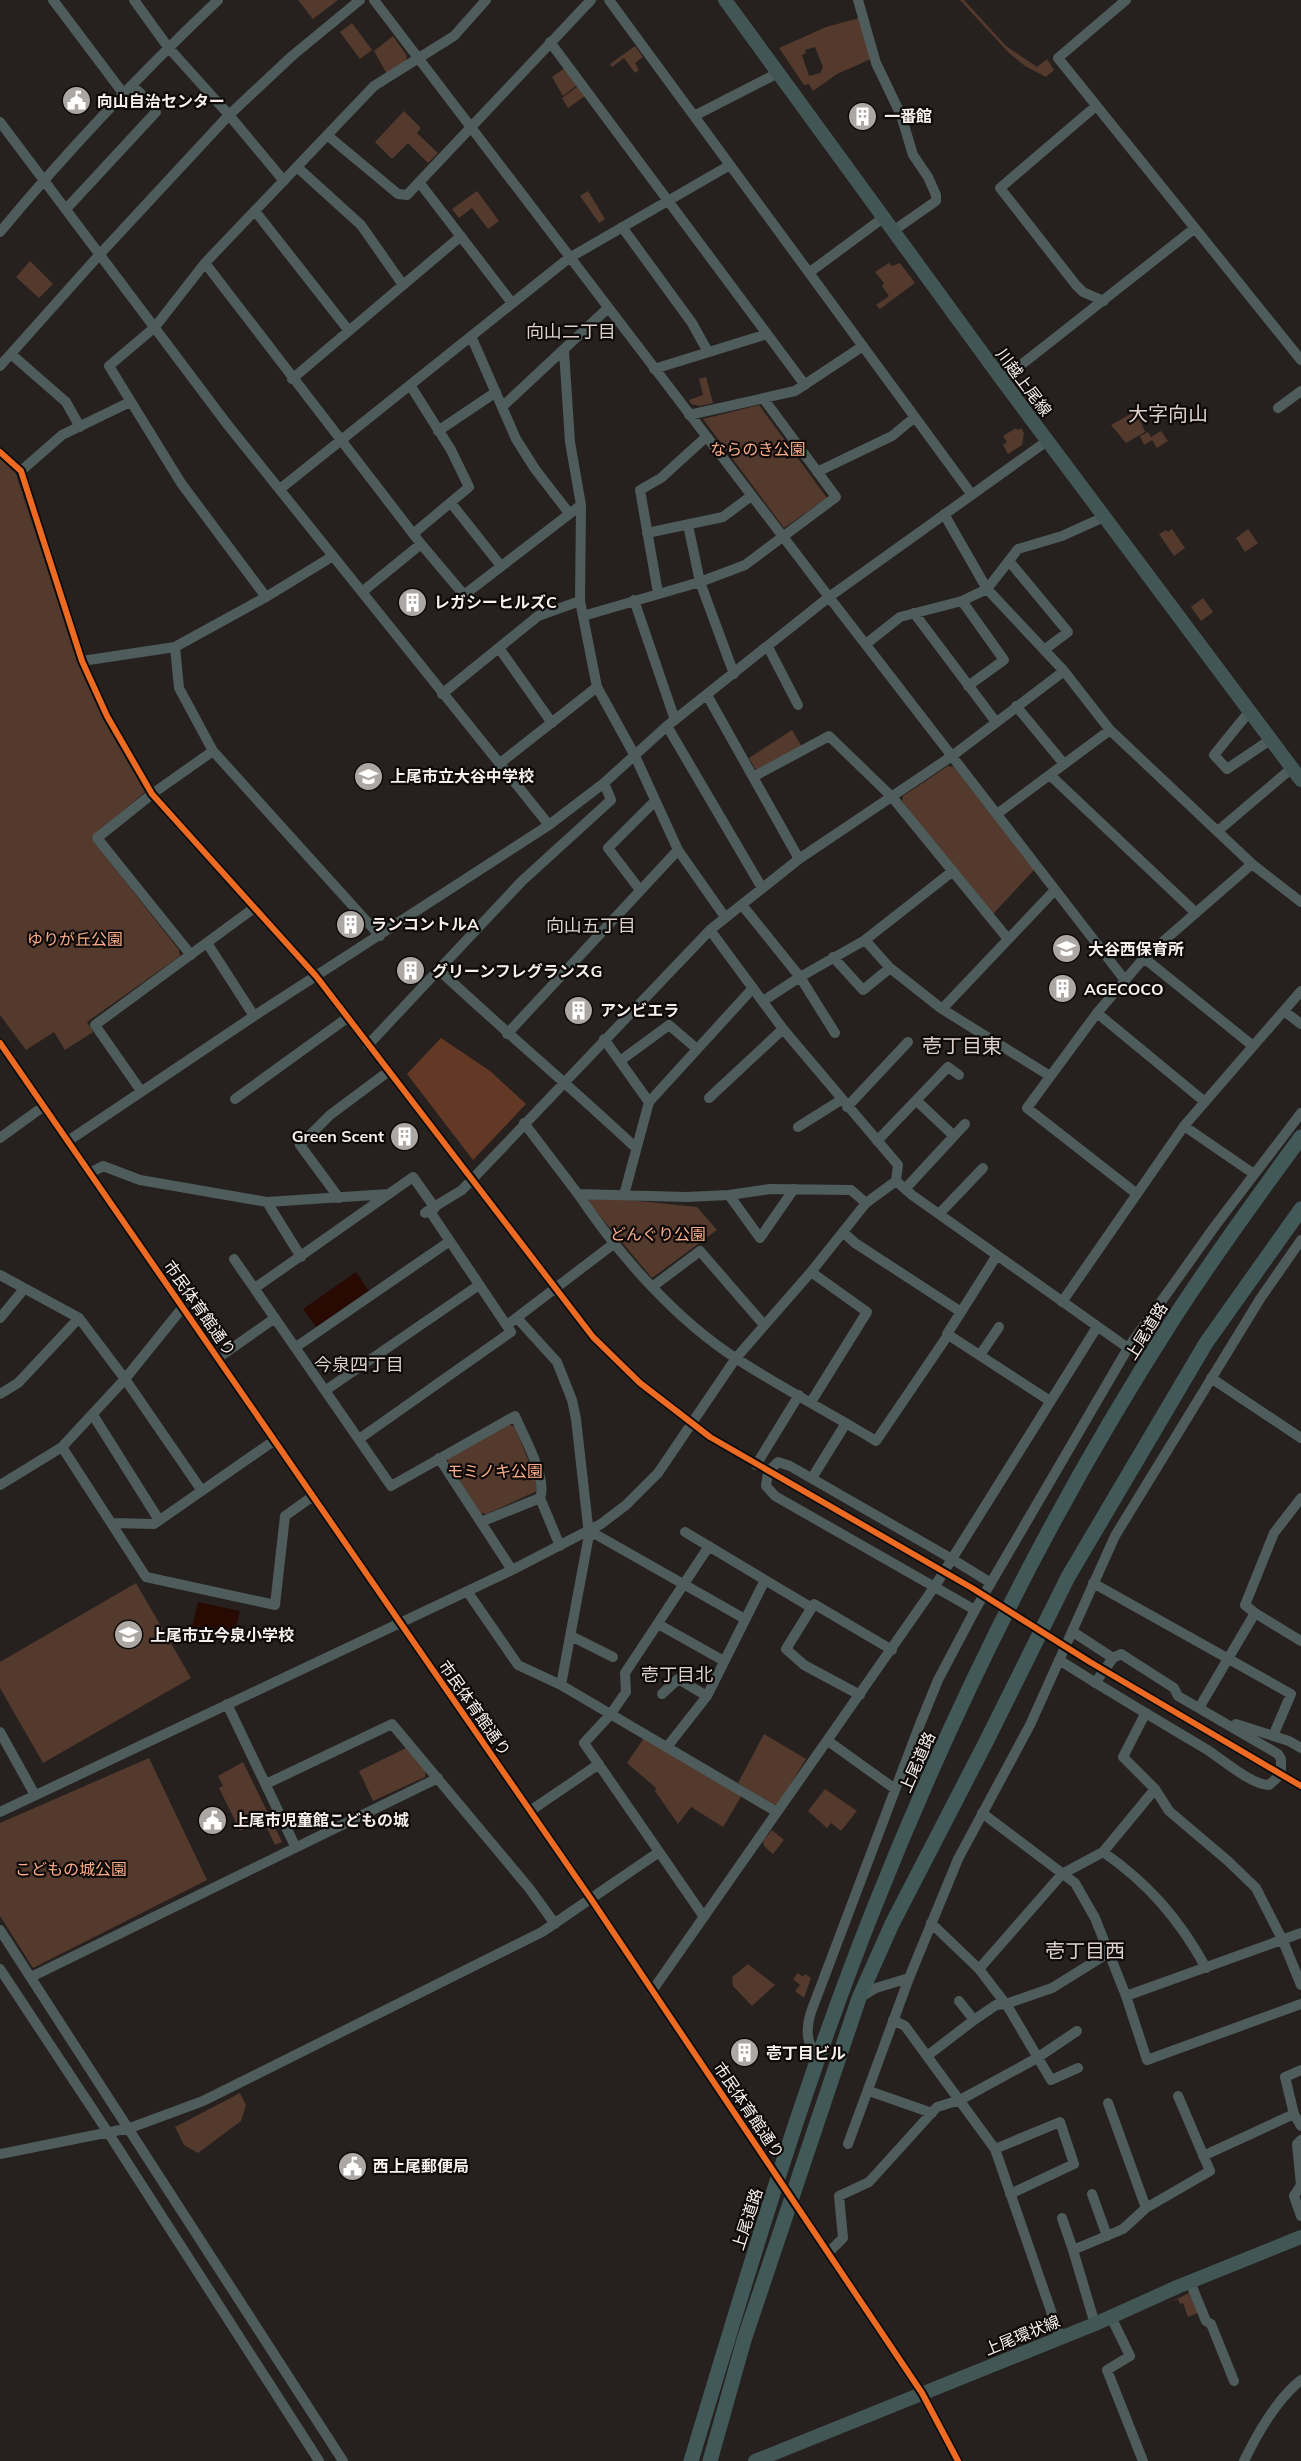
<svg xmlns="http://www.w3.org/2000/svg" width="1301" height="2461" font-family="Mulish,'Noto Sans JP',sans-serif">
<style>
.green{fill:#54392d;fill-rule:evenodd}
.forest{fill:#633925}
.water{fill:#280a03}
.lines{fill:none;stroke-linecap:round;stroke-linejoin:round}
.minor-tunnel{stroke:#45403d;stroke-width:10;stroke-dasharray:10 5;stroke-linecap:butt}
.minor{stroke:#4e5c5c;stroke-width:10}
.major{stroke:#425656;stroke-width:14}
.highway{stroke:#415959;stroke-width:15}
.cycleway-casing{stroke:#0e0a09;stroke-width:10}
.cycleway{stroke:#ed6a23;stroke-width:6}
.labels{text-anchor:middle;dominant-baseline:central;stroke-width:4.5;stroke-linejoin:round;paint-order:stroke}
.poi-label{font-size:16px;font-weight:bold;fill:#f6efec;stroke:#0e0a09;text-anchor:start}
.street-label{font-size:16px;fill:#f6efec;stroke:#0e0a09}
.park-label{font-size:16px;fill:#fcac88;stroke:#0e0a09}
.neighbourhood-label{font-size:18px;fill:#ded1cb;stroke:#0e0a09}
.quarter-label{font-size:20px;fill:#ded1cb;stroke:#0e0a09}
</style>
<rect width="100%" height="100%" fill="#26211e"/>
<path class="green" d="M298 0H338L313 19Z
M960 0H964L1006 46 1037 67 1047 59 1054 70 1046 77 1025 66 1009 53Z
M859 18 871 59 837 74 813 91 809 84 804 85 779 48 826 27ZM815 47 823 67 820 73 809 76 802 55 806 53 805 50Z
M352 23 372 50 360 59 340 32Z
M393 36 407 56 406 61 387 74 374 51Z
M635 46 643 57 635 63 639 70 635 73 624 58 612 67 610 64Z
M565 68 577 85 563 96 552 77Z
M578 86 585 96 568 108 562 98Z
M404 111 421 128 417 133 438 153 428 163 408 143 392 159 375 142Z
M477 191 499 221 488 229 472 208 459 218 452 209Z
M588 191 605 219 599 223 580 196Z
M30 261 53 284 39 298 16 277Z
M889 263 892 266 900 263 915 283 880 309 876 305 889 296 882 286 884 283 875 272Z
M706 377 713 403 700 406 691 404 689 400 703 395 699 379Z
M759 405 827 498 784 528 703 419Z
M1136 411 1145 432 1126 443 1111 425Z
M1016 428 1018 430 1021 428 1024 433 1022 445 1008 454 1003 445 1007 442 1003 436Z
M1161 431 1168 441 1157 448 1152 440 1144 445 1140 436 1148 432 1151 437Z
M0 456 15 471 80 667 145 792 91 838 179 950 180 956 87 1022 93 1032 65 1050 54 1032 26 1050 0 1015Z
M1172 529 1185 548 1174 556 1159 534 1166 530 1168 532Z
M1248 529 1258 543 1245 552 1236 538Z
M1203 598 1213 612 1201 621 1191 607Z
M792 730 802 747 759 771 755 769 749 758Z
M948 766 954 767 1034 870 992 915 902 801 903 796Z
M592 1196 697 1207 717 1230 652 1278 588 1202Z
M509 1424 515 1427 539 1487 537 1491 487 1514 480 1513 448 1462V1458Z
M136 1583 191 1678 43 1763 0 1688V1662Z
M764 1734 806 1759 779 1803 774 1805 738 1783Z
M644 1738 742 1795 723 1827 691 1807 678 1824 655 1791 656 1788 627 1763Z
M406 1748 426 1771 425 1777 373 1801 359 1771Z
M149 1758 207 1880 33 1968 0 1916V1823Z
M243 1762 282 1842 275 1845 263 1820 240 1831 219 1788 223 1786 218 1776Z
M825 1789 857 1811 841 1831 831 1823 827 1828 808 1811Z
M772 1830 784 1840 773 1854 764 1846 763 1841Z
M748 1964 775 1985 752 2006 733 1986 732 1977Z
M798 1973 803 1977 805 1974 811 1978 804 1998 795 1991 800 1985 793 1979Z
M240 2093 246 2105 241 2121 198 2153 184 2145 175 2127Z
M1189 2293 1198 2313 1188 2317 1183 2303 1180 2304 1178 2299 1166 2304Z"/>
<path class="forest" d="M441 1038 490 1071 526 1104 473 1160 407 1074Z"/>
<path class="water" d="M356 1272 369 1291 316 1327 303 1309Z
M198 1602 240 1611 234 1636 192 1627Z"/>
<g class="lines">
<path class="minor-tunnel" d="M972 1588 1090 1662"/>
<path class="minor" d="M53 0 123 93
M134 0 168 47 229 115 284 181
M374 0 829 597 1124 979
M609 0 972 495
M858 0 876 63 901 115 913 155 928 177 936 195V201L893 231
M1126 0 1058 58 1301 360
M550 42 805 385
M1096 106 1000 188 1076 285 1083 292 1104 301
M694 116 778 73
M0 122 227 424 549 825
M327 135 398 194 407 195 591 0
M297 167 361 225 403 285
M419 182 512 303
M66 209 156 112 154 107 132 85
M255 211 349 331
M622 227 692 323 708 352
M0 232C68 150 141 73 218 0
M205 263 421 544 464 595 581 505
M810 272 883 218
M471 336 516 439 535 469 569 513
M564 351 570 442 581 505 580 601 597 687 635 756 678 850 725 917
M11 354 66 402 80 427
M0 366 100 254 229 115 292 56 360 0
M654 369 767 334
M292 379 461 236
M1002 380 1195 228
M410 385 451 450 469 487 413 534
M502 407 608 308
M1278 408 1301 391
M689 415 795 391 863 346
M438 431 496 392
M0 452 21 471 82 661 107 716 152 794 316 976 593 1337 640 1383 710 1437 972 1588
M21 471 62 435 130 402
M817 472 892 436 915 417
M280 489 569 258 730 165
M451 503 501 566
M944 514 987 589 1064 671 1110 730 1252 864 1301 902
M688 525 700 582 734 674
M647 533 723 517 751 496
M1009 561 1068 632 1044 650
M362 592 421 544
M658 593 640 490 661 478 706 437
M266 597 181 483 109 366 155 327 205 263 374 86 454 36 486 0
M634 600 675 720
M962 601 1004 660 968 686
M914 613 996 722
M583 616 700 582 745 565 836 497 763 398
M866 644 900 617 962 601 987 589 1018 549 1062 536 1104 517
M175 647 179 688 213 751 380 936
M768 647 798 705
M499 648 552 723
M82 661 175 647 266 597 333 556
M442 694 538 616 580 601
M707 695 799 859
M1016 706 1064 764
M1249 712 1214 755 1227 769 1270 740
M667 726 762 888
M499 764 597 687
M1050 775 1196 913
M753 777 829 736 892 797 1008 939
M997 814 1110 730
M1219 830 1292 768
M640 890 608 848 655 801
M742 905 800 977 835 1033
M710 930 783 1029 898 1165 896 1181
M207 943 254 1016
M191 955 97 838 152 794 213 751
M833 957 863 990 890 968
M1144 958 1252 864
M438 969C503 1030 571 1087 636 1148
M763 1001 800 977 865 940
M942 1009 890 968 865 940 953 871
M1284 1011 1301 1024
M1097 1013 1205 1102
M507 1034 678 850
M604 1039 649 1102 624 1195
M0 1043 591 1899 922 2393 958 2461
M368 1045 522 881 611 800 604 783
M620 1061 669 1025 697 1049
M1050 1076 942 1009 1054 891
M141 1091 95 1025 254 908
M709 1098 783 1029
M235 1099 347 1018
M917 1101 954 1136
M649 1102 753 988
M847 1107 908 1042
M524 1123 578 1194 686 1197 729 1195 770 1189 851 1190 866 1203 896 1181
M1184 1126 1254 1174
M798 1127 841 1100
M0 1138 44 1106
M68 1141 254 1016 549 825 604 783 667 726 829 597 1047 441
M877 1141 948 1067 959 1075
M90 1173 103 1166 140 1180 267 1202 389 1194
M896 1181 912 1195 1128 1348
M906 1188 965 1124
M578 1194C619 1255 675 1319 737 1359 782 1388 830 1413 876 1441L948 1335
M1137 1194 1027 1108 1097 1013 1144 958 1253 1046
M729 1195 760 1238 794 1189
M339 1198 300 1145 330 1115 389 1071
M267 1202 301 1257
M429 1210 462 1190 710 930 799 859 952 756 1064 671
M939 1214 983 1168
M843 1232 855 1243 961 1312 947 1334 1050 1401
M234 1259 391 1486 515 1416C523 1435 548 1479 540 1498
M0 1275 79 1318 125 1379 202 1491
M652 1287 700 1251 764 1325
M255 1288 413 1177 435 1208
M1062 1302 1184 1126 1301 991
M961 1312 997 1255
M0 1318 24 1289
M517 1318 557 1362 572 1400 576 1419 589 1535 561 1685
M511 1322 616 1242
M296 1347 450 1241
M980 1355 999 1327
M218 1358 275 1318
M1211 1378 1301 1438
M326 1390 479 1285
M0 1394 18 1383 79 1318
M811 1402 867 1312 811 1272
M93 1415 159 1520
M359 1439 511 1332 429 1210 425 1213
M62 1447 146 1577 275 1605 285 1516 313 1496
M439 1458 512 1570
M756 1465 799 1395
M812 1478 846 1423
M0 1485 62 1447 125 1379 183 1307
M481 1522 540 1498 560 1546
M113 1523 154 1524 275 1440
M589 1535 595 1534 745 1619
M765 1580 812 1608
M1093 1583 1291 1694 1273 1736
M467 1591 518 1665 561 1685 777 1812
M975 1610 775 1496 766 1486 768 1472 778 1462 790 1466 952 1559 991 1583
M1255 1613 1245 1605 1274 1533 1301 1498
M658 1624 724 1661
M1073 1632 1113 1658
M571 1636 613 1657
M1059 1660C1108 1691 1157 1720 1206 1749 1222 1759 1251 1785 1269 1785L1281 1774V1759L1278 1754 1178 1696 1174 1688 1121 1654 1113 1658 1095 1683
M1090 1662 1301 1786
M662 1694 678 1679 707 1696
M860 1695 804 1665 786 1649 814 1604 892 1650
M227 1704 295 1846
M1199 1708 1255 1613 1301 1641
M1145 1714 1123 1757 1155 1789 1169 1811 1228 1861 1256 1888 1283 1941 1301 1985
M1236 1724 1289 1741 1301 1748
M0 1732 35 1795
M828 1741 895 1789
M667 1747 707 1696 765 1580 685 1532
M266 1784 392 1724 529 1888 555 1924
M530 1811 599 1764
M0 1812 512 1570 601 1524 626 1505 658 1473 736 1358 811 1272 866 1203
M982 1813 1075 1883 1095 1918 1126 1996 1301 1933
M1103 1852 1155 1789
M704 1917 584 1743 610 1715 626 1692 625 1673 709 1546
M931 1923 979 1969 1008 2007 1051 2080 1078 2068
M0 1930 343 2461
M0 1969 109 2134 319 2461
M979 1969 1062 1874 1103 1852C1148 1883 1180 1920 1206 1968
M31 1977 438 1778
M652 1991 935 1586 1097 1327
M1126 1996 1147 2060 1301 2004
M859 1998 876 1988 909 1978
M893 2020 905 2026 995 2149 1060 2337
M974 2020 996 2005 1006 2004 1052 1988 1110 1952
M927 2056 974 2020 959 2001
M818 2060C807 2043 805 2032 811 2012L920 1724 938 1680 975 1610 1128 1348 1215 1226 1301 1113
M1301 2070 1285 2077 1294 2114 1301 2126
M869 2091 932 2113
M1108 2103 1146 2208
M1301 2140 1297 2144 1301 2185 1294 2196 1301 2216
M848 2144 909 1978 958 1859 1030 1725 1115 1536 1260 1299 1301 1240
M995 2149 1060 2122 1074 2164 1010 2194
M0 2154 130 2128 203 2101 542 1932 659 1852
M1203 2156 1294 2114
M1092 2194 1107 2236
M1062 2218 1073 2250
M828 2253 843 2238 839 2196 869 2182 937 2107 960 2100 1037 2058 1077 2031
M1190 2282 1206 2321 1211 2324 1234 2381
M1111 2317 1130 2356 1107 2370 1143 2461
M1095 2324 1073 2250 1123 2229 1146 2208 1210 2171 1178 2096
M1244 2461C1258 2432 1276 2400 1301 2380"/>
<path class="major" d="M725 0 1002 380 1301 780
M755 2461 1095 2324 1177 2287 1301 2237"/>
<path class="highway" d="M691 2461C747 2276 802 2088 874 1908 955 1704 1055 1503 1174 1318 1214 1256 1257 1197 1301 1137
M710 2461 744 2340 859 1998 892 1924 986 1742 1068 1577 1206 1343 1301 1209"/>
<defs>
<path id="cycleway" d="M0 452 21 471 82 661 107 716 152 794 316 976 593 1337 640 1383 710 1437 972 1588 1090 1662 1301 1786
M0 1043 591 1899 922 2393 958 2461"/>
</defs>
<use href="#cycleway" class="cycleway-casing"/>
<use href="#cycleway" class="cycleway"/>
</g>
<defs>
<symbol id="civic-disc" viewBox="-11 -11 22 22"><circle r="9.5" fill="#ada7a4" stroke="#0e0a09"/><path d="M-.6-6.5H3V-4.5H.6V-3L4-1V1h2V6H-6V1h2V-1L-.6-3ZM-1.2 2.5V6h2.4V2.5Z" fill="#fff"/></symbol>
<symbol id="building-disc" viewBox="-11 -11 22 22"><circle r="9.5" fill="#ada7a4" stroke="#0e0a09"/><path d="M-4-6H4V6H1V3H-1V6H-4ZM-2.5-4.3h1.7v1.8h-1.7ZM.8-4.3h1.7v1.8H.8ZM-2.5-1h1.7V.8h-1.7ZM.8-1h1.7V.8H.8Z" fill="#fff"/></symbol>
<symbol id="school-disc" viewBox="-11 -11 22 22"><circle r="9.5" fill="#ada7a4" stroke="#0e0a09"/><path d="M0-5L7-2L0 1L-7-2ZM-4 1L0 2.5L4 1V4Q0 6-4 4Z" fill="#fff"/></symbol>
</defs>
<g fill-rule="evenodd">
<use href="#civic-disc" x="60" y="84" width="33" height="33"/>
<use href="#building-disc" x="846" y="100" width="33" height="33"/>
<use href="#building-disc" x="396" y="586" width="33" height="33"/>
<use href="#school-disc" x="352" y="760" width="33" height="33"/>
<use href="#building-disc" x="334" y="908" width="33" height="33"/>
<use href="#school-disc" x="1050" y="932" width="33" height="33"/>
<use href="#building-disc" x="394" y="954" width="33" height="33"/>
<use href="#building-disc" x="1046" y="972" width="33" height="33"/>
<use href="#building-disc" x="562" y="994" width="33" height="33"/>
<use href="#building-disc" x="388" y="1120" width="33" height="33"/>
<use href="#school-disc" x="112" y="1618" width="33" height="33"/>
<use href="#civic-disc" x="196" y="1804" width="33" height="33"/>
<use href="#building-disc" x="728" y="2036" width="33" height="33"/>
<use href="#civic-disc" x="336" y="2150" width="33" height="33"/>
</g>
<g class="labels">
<g class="poi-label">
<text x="97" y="101">向山自治センター</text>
<text x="884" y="116">一番館</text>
<text x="434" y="602">レガシーヒルズC</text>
<text x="390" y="776">上尾市立大谷中学校</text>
<text x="371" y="924">ランコントルA</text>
<text x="1088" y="949">大谷西保育所</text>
<text x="432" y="971">グリーンフレグランスG</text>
<text x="1084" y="989">AGECOCO</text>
<text x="600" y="1010">アンビエラ</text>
<text x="384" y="1136" text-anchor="end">Green Scent</text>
<text x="150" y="1635">上尾市立今泉小学校</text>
<text x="233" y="1820">上尾市児童館こどもの城</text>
<text x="766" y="2053">壱丁目ビル</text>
<text x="373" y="2166">西上尾郵便局</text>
</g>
<g class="street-label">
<text transform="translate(1024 382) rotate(53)">川越上尾線</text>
<text transform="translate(200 1308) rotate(55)">市民体育館通り</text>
<text transform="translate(1146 1331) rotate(-58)">上尾道路</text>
<text transform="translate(475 1708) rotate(55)">市民体育館通り</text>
<text transform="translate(917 1762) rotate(-66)">上尾道路</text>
<text transform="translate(749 2110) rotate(56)">市民体育館通り</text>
<text transform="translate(747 2219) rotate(-72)">上尾道路</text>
<text transform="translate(1022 2335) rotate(-22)">上尾環状線</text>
</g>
<g class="park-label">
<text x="758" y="449">ならのき公園</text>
<text x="75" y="939">ゆりが丘公園</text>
<text x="658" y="1234">どんぐり公園</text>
<text x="495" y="1471">モミノキ公園</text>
<text x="71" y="1869">こどもの城公園</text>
</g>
<g class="neighbourhood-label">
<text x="571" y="331">向山二丁目</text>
<text x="591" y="925">向山五丁目</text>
<text x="359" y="1364">今泉四丁目</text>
<text x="677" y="1674">壱丁目北</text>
</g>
<g class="quarter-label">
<text x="1168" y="413">大字向山</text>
<text x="962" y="1045">壱丁目東</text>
<text x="1085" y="1950">壱丁目西</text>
</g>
</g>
</svg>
